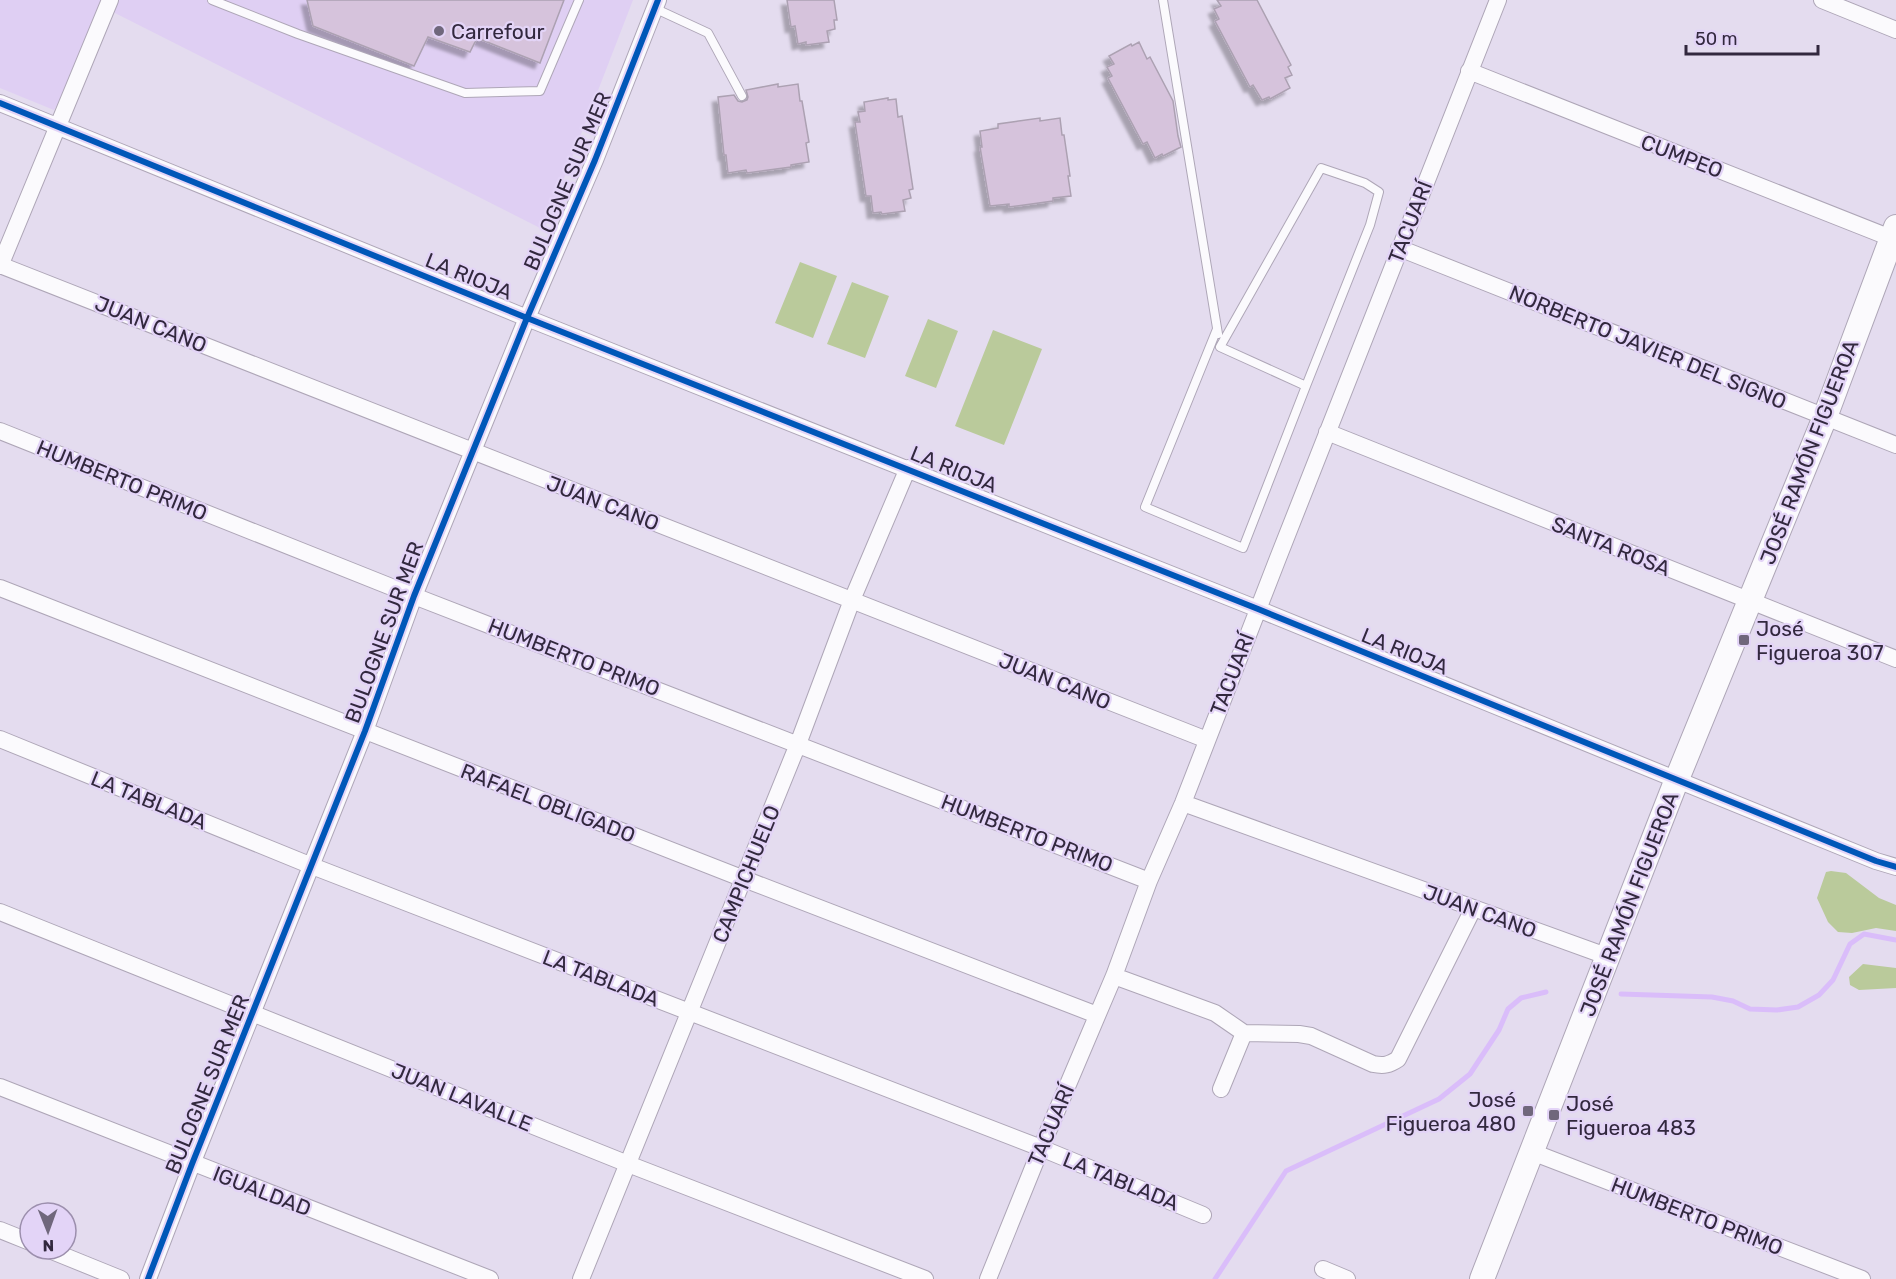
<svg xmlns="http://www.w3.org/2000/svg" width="1896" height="1279" font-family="Rubik,sans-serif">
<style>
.built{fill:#dfcff3}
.green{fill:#baca9b}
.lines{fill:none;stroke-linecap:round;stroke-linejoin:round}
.stream{stroke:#dabdfa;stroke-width:5}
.building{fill:#d6c3dc;stroke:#aca1b2;stroke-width:1.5;filter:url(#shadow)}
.lane-casing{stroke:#aea6b7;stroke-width:10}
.street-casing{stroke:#aea6b7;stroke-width:18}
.secondary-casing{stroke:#aea6b7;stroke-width:26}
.lane{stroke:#fbfafd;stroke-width:8}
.street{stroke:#fbfafd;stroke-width:16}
.secondary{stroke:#fbfafd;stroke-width:24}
.cycleway-casing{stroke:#e3d4f7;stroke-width:10}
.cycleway{stroke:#0057b8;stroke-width:6}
.poi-dot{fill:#70677c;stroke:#e3d4f7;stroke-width:2}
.labels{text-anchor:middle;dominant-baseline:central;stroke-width:4.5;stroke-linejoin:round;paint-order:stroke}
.poi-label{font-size:21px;fill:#32283e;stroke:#e3d4f7;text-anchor:start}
.street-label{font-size:21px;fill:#32283e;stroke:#e3d4f7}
</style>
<defs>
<filter id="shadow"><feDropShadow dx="-5.5" dy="5.5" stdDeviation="1.5" flood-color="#0004"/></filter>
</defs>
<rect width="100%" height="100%" fill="#e4dcef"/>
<path class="built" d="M0 0H633L544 230 113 12 54 110 0 88Z"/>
<path class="green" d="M800 262 837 276 813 338 775 323Z
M852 282 889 296 865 358 827 344Z
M928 319 958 331 936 388 905 376Z
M993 330 1042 349 1004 445 955 426Z
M1831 871 1846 873 1879 898 1896 905V931L1876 928 1852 933 1838 932 1828 922 1817 898 1826 872Z
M1863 964 1896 968V988L1859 990 1850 985 1849 977Z"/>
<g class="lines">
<path class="stream" d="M1621 994 1712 997 1733 1001 1750 1009 1777 1010 1798 1007 1819 995 1833 980 1850 944 1864 934 1896 940
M1215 1279 1286 1171 1439 1099 1470 1074 1499 1030 1508 1009 1521 998 1546 992"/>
</g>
<path class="building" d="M307 0H564L540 63 477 38 470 52 428 37 414 66 313 26Z
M787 0H834L837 20H834L835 29 827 31 829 42 806 45V42L798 44 795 26 791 27Z
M1217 0H1257L1291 65 1288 67 1292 75 1285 78 1290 88 1270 99 1269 97 1262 100 1253 85 1250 87 1215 21 1219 19 1214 9 1221 6Z
M1139 42 1147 59 1150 57 1173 101 1178 136 1181 147 1163 156 1162 154 1155 158 1147 142 1143 144 1108 78 1112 76 1107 67 1114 64 1109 56 1131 44 1132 46Z
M778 84V87L798 84 800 101H802L809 142 806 143 809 162 791 165V167L747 173 746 170 728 173 726 155H724L718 97 734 95 738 101 742 102 747 100 748 97 746 90Z
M888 98V100L896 99 898 117 902 116 913 189 909 190 911 198 903 200 905 211 882 214 881 212 873 213 871 196H866L855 122H860L858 112 865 111 864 102Z
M1040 118V121L1060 118 1062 135H1064L1070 176H1068L1071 196 1053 198V201L1009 207V204L990 206 980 147H982L980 131 998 128V124Z"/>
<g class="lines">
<defs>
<path id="lane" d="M212 0 298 34 465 93 540 91 579 0
M1163 0 1218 334
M654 8 708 33 742 96
M1321 168 1365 183 1379 192 1370 225 1306 386 1220 347Z
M1217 329 1145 507 1243 548 1306 386"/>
<path id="street" d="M1822 0 1896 30
M1469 71 1896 240
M0 103 527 318 1258 609 1876 861 1896 867
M1399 248 1896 445
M0 265 1207 740
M0 266 110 0
M0 431 414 596 1149 881
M1327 432 1896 659
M0 588 744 879 1097 1015
M0 739 312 866 1041 1148 1203 1215
M1183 803 1609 957
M0 912 628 1164 925 1279
M1114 976 1215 1013 1244 1033 1299 1034 1311 1036 1373 1064C1384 1066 1389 1065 1398 1059L1473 909
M0 1087 490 1279
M1221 1089 1244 1033
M1532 1152 1862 1279
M0 1230 30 1242
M47 1249 121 1279
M1323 1269 1347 1279
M148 1279 192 1164 365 731 414 596 527 318 595 160 658 0
M581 1279 798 744 852 600 908 468
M988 1279 1041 1148 1114 976 1149 881 1183 803 1278 558 1498 0"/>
<path id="secondary" d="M1482 1279 1677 779 1825 417 1896 227"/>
</defs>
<use href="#lane" class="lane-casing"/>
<use href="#street" class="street-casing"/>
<use href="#secondary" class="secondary-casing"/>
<use href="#lane" class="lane"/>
<use href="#street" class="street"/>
<use href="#secondary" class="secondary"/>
<defs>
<path id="cycleway" d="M0 103 527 318 1258 609 1876 861 1896 867
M148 1279 192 1164 365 731 414 596 527 318 595 160 658 0"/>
</defs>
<use href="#cycleway" class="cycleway-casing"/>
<use href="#cycleway" class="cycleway"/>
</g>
<g class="poi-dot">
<circle cx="439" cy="31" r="6"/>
<rect x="1738" y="634" width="12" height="12" rx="3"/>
<rect x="1522" y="1105" width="12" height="12" rx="3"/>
<rect x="1548" y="1109" width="12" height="12" rx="3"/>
</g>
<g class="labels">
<g class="poi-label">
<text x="451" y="31">Carrefour</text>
<text x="1756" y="628">José<tspan x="1756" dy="24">Figueroa 307</tspan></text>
<text x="1516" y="1099" text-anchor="end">José<tspan x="1516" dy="24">Figueroa 480</tspan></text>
<text x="1566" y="1103">José<tspan x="1566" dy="24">Figueroa 483</tspan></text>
</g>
<g class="street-label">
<text transform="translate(1682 156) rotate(21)">CUMPEO</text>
<text transform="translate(567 181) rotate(-67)">BULOGNE SUR MER</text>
<text transform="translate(1410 222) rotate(-69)">TACUARÍ</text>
<text transform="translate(469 276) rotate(22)">LA RIOJA</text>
<text transform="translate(151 324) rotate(22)">JUAN CANO</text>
<text transform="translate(1648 347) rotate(22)">NORBERTO JAVIER DEL SIGNO</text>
<text transform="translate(1809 452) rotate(-69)">JOSÉ RAMÓN FIGUEROA</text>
<text transform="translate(954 469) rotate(22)">LA RIOJA</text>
<text transform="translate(122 480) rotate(22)">HUMBERTO PRIMO</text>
<text transform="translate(603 503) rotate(21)">JUAN CANO</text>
<text transform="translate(1611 546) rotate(22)">SANTA ROSA</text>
<text transform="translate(384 632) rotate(-70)">BULOGNE SUR MER</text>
<text transform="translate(1405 651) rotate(22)">LA RIOJA</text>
<text transform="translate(574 657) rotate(21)">HUMBERTO PRIMO</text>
<text transform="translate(1232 674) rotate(-69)">TACUARÍ</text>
<text transform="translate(1055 681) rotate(22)">JUAN CANO</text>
<text transform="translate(149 800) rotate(22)">LA TABLADA</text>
<text transform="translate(548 803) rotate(21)">RAFAEL OBLIGADO</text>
<text transform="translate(1027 833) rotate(21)">HUMBERTO PRIMO</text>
<text transform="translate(746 874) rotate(-68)">CAMPICHUELO</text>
<text transform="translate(1629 904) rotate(-69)">JOSÉ RAMÓN FIGUEROA</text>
<text transform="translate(1480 911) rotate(20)">JUAN CANO</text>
<text transform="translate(601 978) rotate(21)">LA TABLADA</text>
<text transform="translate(207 1084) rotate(-68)">BULOGNE SUR MER</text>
<text transform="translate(462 1097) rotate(22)">JUAN LAVALLE</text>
<text transform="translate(1051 1125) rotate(-67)">TACUARÍ</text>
<text transform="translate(1121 1181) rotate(22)">LA TABLADA</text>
<text transform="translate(262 1191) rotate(21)">IGUALDAD</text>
<text transform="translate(1697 1216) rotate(21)">HUMBERTO PRIMO</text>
</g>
</g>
<g transform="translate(48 1231) rotate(179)"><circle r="28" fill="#e3d4f7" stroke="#9c8fad" stroke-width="1.5"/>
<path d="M0-4.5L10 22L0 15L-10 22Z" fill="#70677c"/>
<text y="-9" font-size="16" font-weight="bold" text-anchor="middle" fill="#32283e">N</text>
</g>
<path d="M1686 45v9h132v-9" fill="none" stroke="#32283e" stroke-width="3"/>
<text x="1695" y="45" font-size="18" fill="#32283e" stroke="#e3d4f7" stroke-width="4.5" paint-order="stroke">50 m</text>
</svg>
